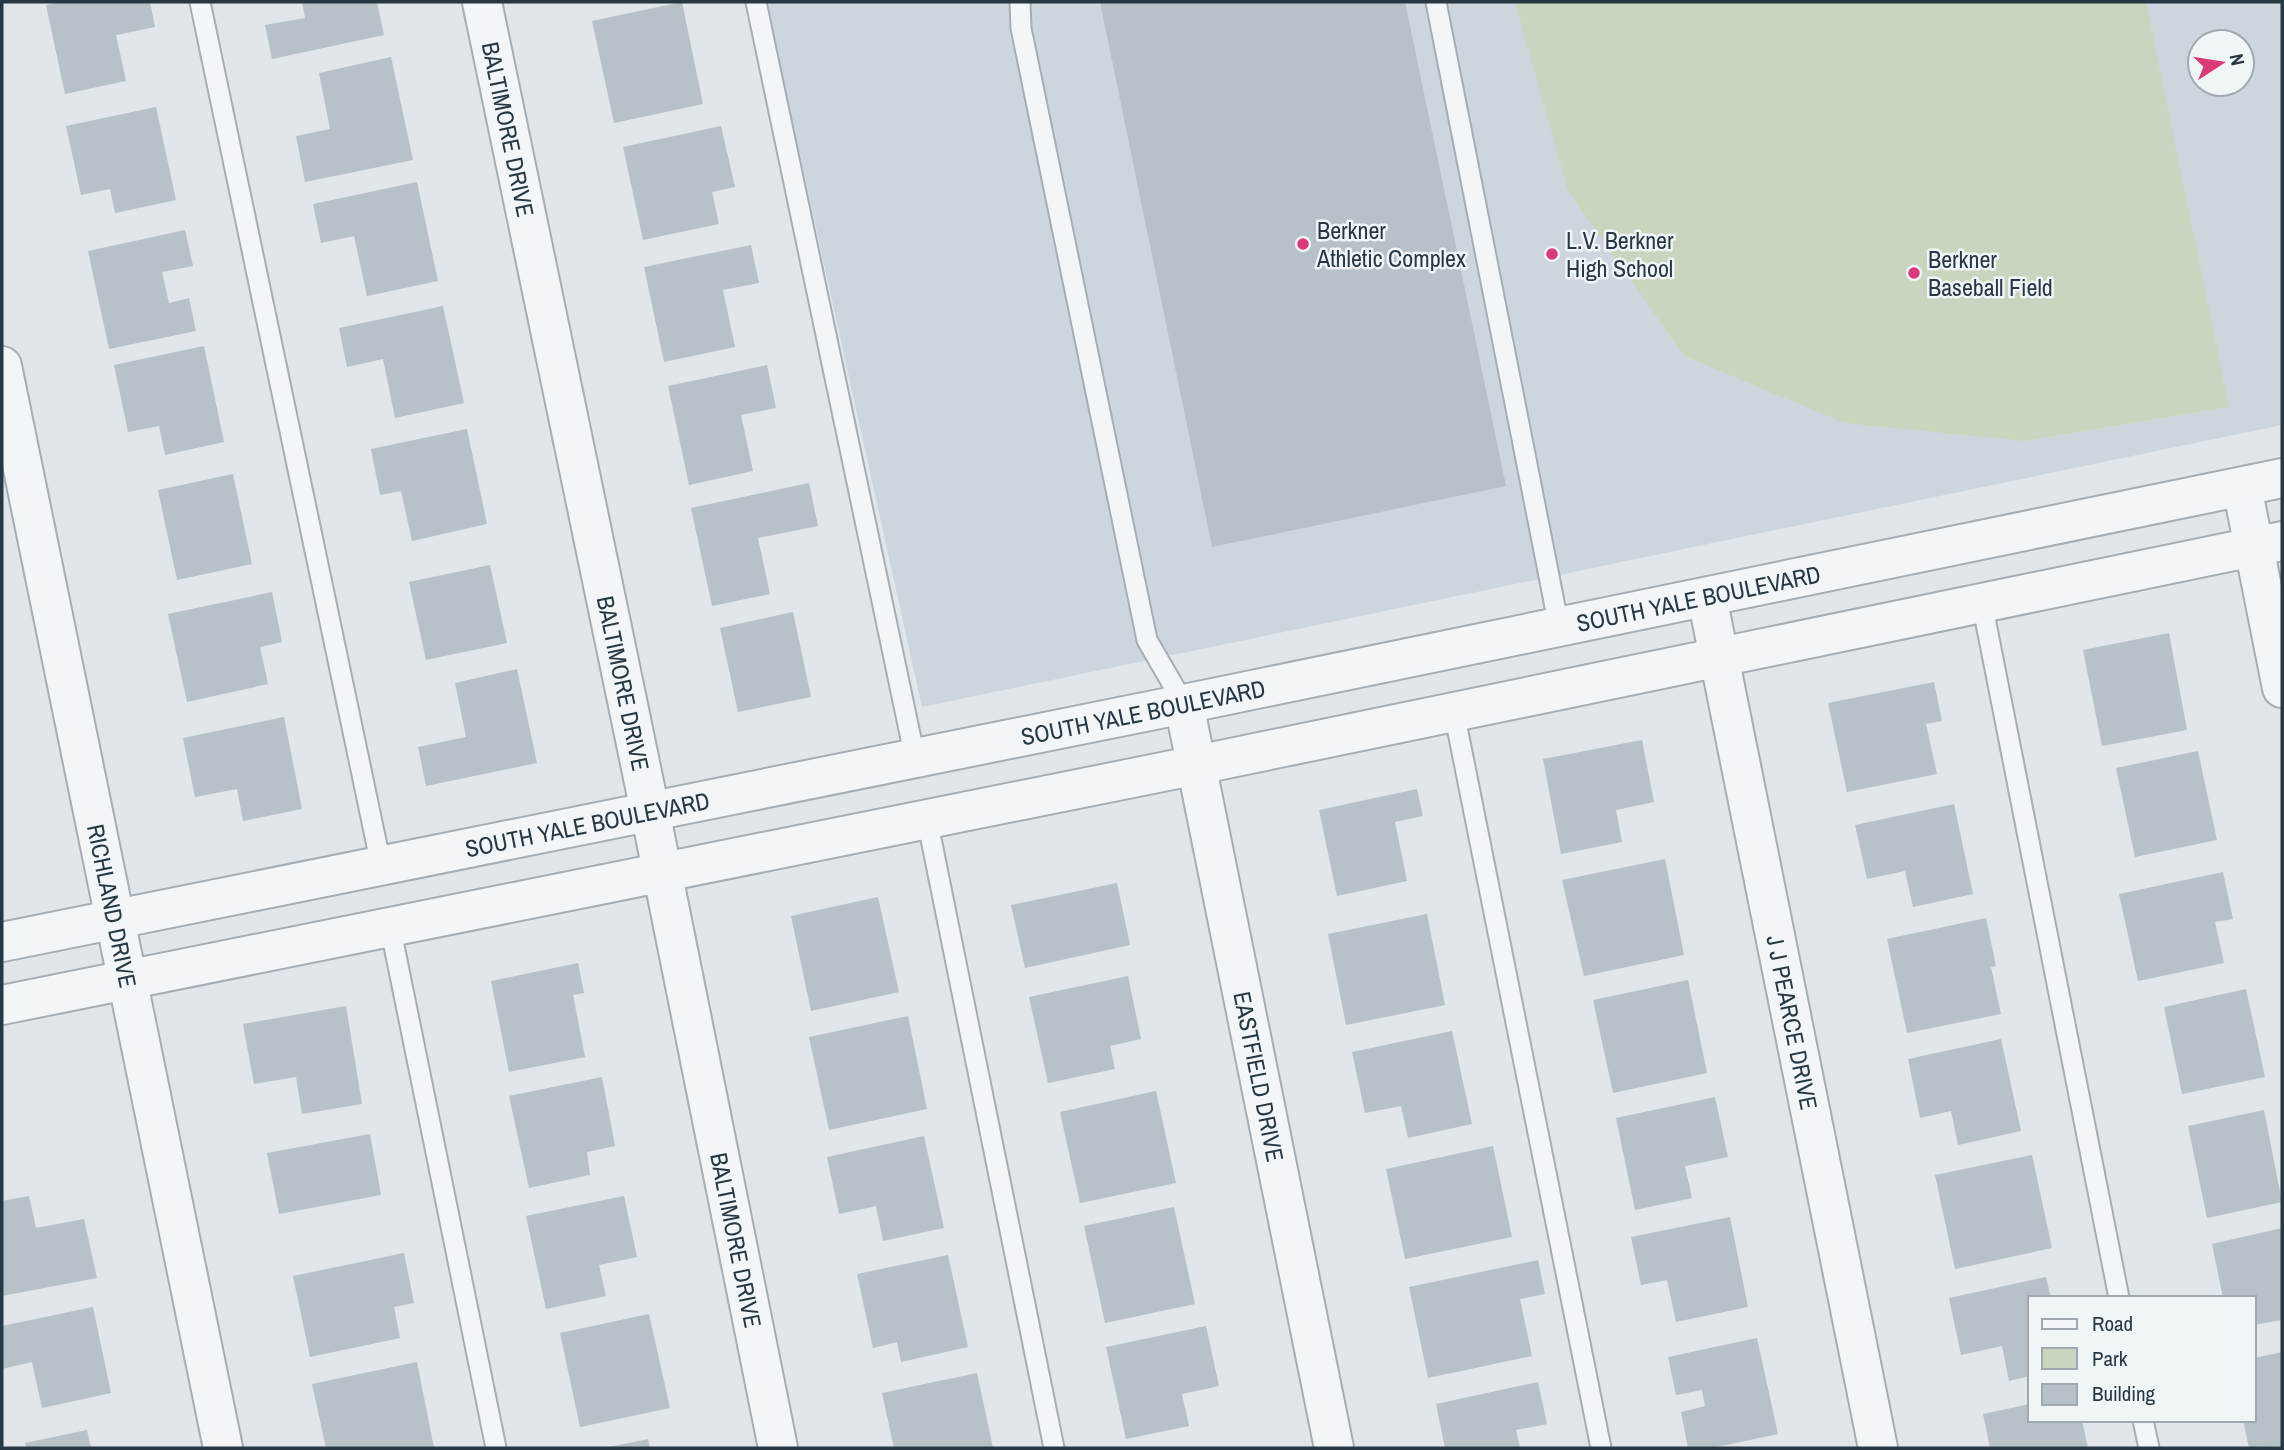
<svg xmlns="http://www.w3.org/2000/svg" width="2284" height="1450" font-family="'Archivo Narrow',sans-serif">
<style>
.built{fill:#ced6dd;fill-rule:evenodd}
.green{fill:#cad5c0}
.building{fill:#b6c1c8}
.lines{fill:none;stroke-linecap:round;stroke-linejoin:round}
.service-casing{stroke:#a5aeb5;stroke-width:23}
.minor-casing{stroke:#a5aeb5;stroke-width:42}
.tertiary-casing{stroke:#a5aeb5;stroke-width:42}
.service{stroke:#f3f6f8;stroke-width:19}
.minor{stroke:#f3f6f8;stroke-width:38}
.tertiary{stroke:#f3f6f8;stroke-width:38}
.poi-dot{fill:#db3977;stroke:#f0f5f7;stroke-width:2.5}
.labels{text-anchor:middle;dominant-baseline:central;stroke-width:5;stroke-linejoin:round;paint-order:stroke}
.street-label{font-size:24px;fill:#273843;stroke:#f0f5f7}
.poi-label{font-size:24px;fill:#273843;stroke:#f0f5f7;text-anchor:start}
</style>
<rect width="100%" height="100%" fill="#e0e6ea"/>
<path class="built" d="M766 2H2282V425L922 707ZM2200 42H2242V84H2200Z"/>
<path class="green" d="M1515 2H2146L2229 407 2024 441 1844 423 1684 356 1568 191Z"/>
<path class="building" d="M61 2H150L155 27 116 35 126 81 65 94 46 5Z
M302 2H377L384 35 272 59 265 25 305 18Z
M682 2 703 104 614 123 592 21Z
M1100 2H1405L1506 486 1212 547Z
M391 57 413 160 305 182 296 136 330 129 319 73Z
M156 107 176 200 115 213 110 189 81 195 66 126Z
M721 126 735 187 712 192 719 224 643 240 623 147Z
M417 182 438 281 367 296 354 236 321 243 313 204Z
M185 230 193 266 162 272 169 303 189 298 196 331 109 349 88 251Z
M751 245 759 283 723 290 735 347 664 362 644 267Z
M443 306 464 403 395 418 383 359 347 367 339 328Z
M204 346 224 442 165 455 159 426 128 432 114 365Z
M767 365 776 408 741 415 753 471 689 485 668 386Z
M467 429 487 524 412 541 401 491 380 495 371 449Z
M233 474 252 564 177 580 158 490Z
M809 483 818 526 758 538 770 594 712 606 691 508Z
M490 565 507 643 426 660 409 582Z
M272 592 282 642 260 647 268 684 187 702 168 614Z
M793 612 811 697 738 712 720 628Z
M2169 633 2187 730 2102 746 2083 650Z
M517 669 537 763 426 786 418 747 466 737 455 683Z
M1934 682 1942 721 1926 724 1937 774 1847 792 1828 703Z
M284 717 302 809 243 821 237 789 195 797 183 738Z
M1642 740 1654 802 1616 810 1622 842 1561 854 1543 759Z
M2198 751 2217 840 2135 857 2116 768Z
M1417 789 1423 816 1395 822 1407 881 1337 896 1319 810Z
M1954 804 1973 894 1913 907 1905 871 1867 879 1855 825Z
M1665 859 1684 955 1584 976 1562 880Z
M2223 872 2233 919 2215 922 2224 963 2138 981 2119 894Z
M1117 883 1130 945 1025 968 1011 905Z
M878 897 899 992 811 1011 791 916Z
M1427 914 1445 1005 1346 1025 1328 934Z
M1986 918 1996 966 1991 967 2001 1014 1907 1033 1887 939Z
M578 963 584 993 573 995 585 1057 509 1072 491 981Z
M1128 976 1141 1039 1110 1046 1115 1069 1048 1083 1029 997Z
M1688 980 1707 1073 1613 1093 1593 1000Z
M2246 989 2265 1077 2182 1094 2164 1007Z
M346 1006 362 1104 302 1114 296 1077 254 1084 243 1024Z
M908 1016 927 1109 829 1130 809 1037Z
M1452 1031 1472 1124 1408 1138 1401 1106 1365 1113 1352 1052Z
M2001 1039 2021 1131 1958 1145 1951 1111 1920 1118 1908 1059Z
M602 1077 615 1146 587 1152 590 1175 529 1188 509 1096Z
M1156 1091 1176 1183 1080 1203 1060 1112Z
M1715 1097 1728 1157 1685 1166 1692 1198 1635 1210 1616 1118Z
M2264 1110 2282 1202 2207 1218 2188 1126Z
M370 1134 381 1195 279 1214 267 1153Z
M924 1136 944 1228 883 1241 876 1206 839 1214 827 1157Z
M1493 1146 1512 1237 1405 1259 1386 1169Z
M2032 1155 2052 1248 1955 1269 1935 1175Z
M29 1196 36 1228 84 1219 97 1278 2 1296V1201Z
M624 1196 637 1257 599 1265 606 1296 546 1309 526 1216Z
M1174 1207 1195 1304 1105 1323 1084 1226Z
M1730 1217 1748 1307 1676 1322 1667 1280 1641 1285 1631 1237Z
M2282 1228V1320L2254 1325V1298H2223L2212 1244Z
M404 1253 414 1303 394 1307 400 1338 310 1357 293 1276Z
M948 1255 968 1347 901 1362 897 1342 873 1348 857 1274Z
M1538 1260 1545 1294 1520 1299 1532 1356 1428 1378 1409 1287Z
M2046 1277 2051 1298H2030V1376L2009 1381 2002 1346 1961 1355 1949 1298Z
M93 1307 111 1393 42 1408 32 1362 2 1369V1326Z
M649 1314 670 1408 580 1427 560 1333Z
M1206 1326 1219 1386 1182 1394 1189 1426 1126 1439 1106 1347Z
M1757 1338 1778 1434 1712 1448H1688L1681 1412 1705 1406 1702 1390 1676 1395 1668 1357Z
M2282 1352V1446L2249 1448 2243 1420H2254V1358Z
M417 1362 434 1448H326L312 1384Z
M977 1373 993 1448H894L882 1393Z
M1538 1382 1547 1424 1516 1430 1520 1448H1445L1436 1404Z
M2030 1404V1420H2082L2088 1448H1990L1983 1414Z
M87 1430 91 1448H26L25 1443Z
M648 1439 650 1448H609V1447Z"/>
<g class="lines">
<defs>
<path id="service" d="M200 2 381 865
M756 2 915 758
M1020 2 1021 28 1147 640 1184 704
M1436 2 1559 627
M1982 603 2119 1298
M1454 712 1601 1448
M927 819 1054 1448
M390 926 496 1448
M2143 1420 2149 1448"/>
<g id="minor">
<path id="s1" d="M482 2 650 811 778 1448"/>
<path id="s2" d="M2 366 223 1448"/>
<path d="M2242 487 2282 688"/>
<path id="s3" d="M1707 597 1878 1448"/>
<path id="s4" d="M1184 704 1334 1448"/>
</g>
<g id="tertiary">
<path id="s5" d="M2 942 1184 704 2282 478"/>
<path d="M2 1005 1197 765 2282 541"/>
</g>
</defs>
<use href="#service" class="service-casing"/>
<use href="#minor" class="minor-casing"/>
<use href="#tertiary" class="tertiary-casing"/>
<use href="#service" class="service"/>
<use href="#minor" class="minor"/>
<use href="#tertiary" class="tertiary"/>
</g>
<g class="poi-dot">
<circle cx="1303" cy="244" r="7"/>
<circle cx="1552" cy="254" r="7"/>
<circle cx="1914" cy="273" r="7"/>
</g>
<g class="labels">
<g class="street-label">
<text stroke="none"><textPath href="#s1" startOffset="130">BALTIMORE DRIVE</textPath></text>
<text stroke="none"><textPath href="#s5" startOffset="1731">SOUTH YALE BOULEVARD</textPath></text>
<text stroke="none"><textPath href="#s1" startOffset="696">BALTIMORE DRIVE</textPath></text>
<text stroke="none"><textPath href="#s5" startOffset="1164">SOUTH YALE BOULEVARD</textPath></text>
<text stroke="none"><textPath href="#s5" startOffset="597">SOUTH YALE BOULEVARD</textPath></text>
<text stroke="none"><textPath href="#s2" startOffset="551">RICHLAND DRIVE</textPath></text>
<text stroke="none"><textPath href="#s3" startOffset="434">J J PEARCE DRIVE</textPath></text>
<text stroke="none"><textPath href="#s4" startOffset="380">EASTFIELD DRIVE</textPath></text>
<text stroke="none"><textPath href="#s1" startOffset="1264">BALTIMORE DRIVE</textPath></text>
</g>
<g class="poi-label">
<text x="1317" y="230">Berkner<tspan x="1317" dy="28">Athletic Complex</tspan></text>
<text x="1566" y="240">L.V. Berkner<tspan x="1566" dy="28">High School</tspan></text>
<text x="1928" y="259">Berkner<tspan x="1928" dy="28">Baseball Field</tspan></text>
</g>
</g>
<rect width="2284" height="1450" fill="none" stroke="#273843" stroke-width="7"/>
<rect x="2028" y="1296" width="228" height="126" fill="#f0f5f7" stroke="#a0a9af" stroke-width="2"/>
<rect x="2042" y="1319" width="35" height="10" fill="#f3f6f8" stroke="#a0a9af" stroke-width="2"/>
<text x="2092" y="1331" font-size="21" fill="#273843">Road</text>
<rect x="2042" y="1348" width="35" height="21" fill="#cad5c0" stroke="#a0a9af" stroke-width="2"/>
<text x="2092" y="1366" font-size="21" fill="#273843">Park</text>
<rect x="2042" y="1384" width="35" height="21" fill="#b6c1c8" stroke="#a0a9af" stroke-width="2"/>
<text x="2092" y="1401" font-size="21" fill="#273843">Building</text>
<g transform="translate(2221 63) rotate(78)"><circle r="33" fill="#f0f5f7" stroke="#a0a9af" stroke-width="2"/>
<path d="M0-5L12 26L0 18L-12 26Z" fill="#db3977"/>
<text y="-10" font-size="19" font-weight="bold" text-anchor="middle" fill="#273843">N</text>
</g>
</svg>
